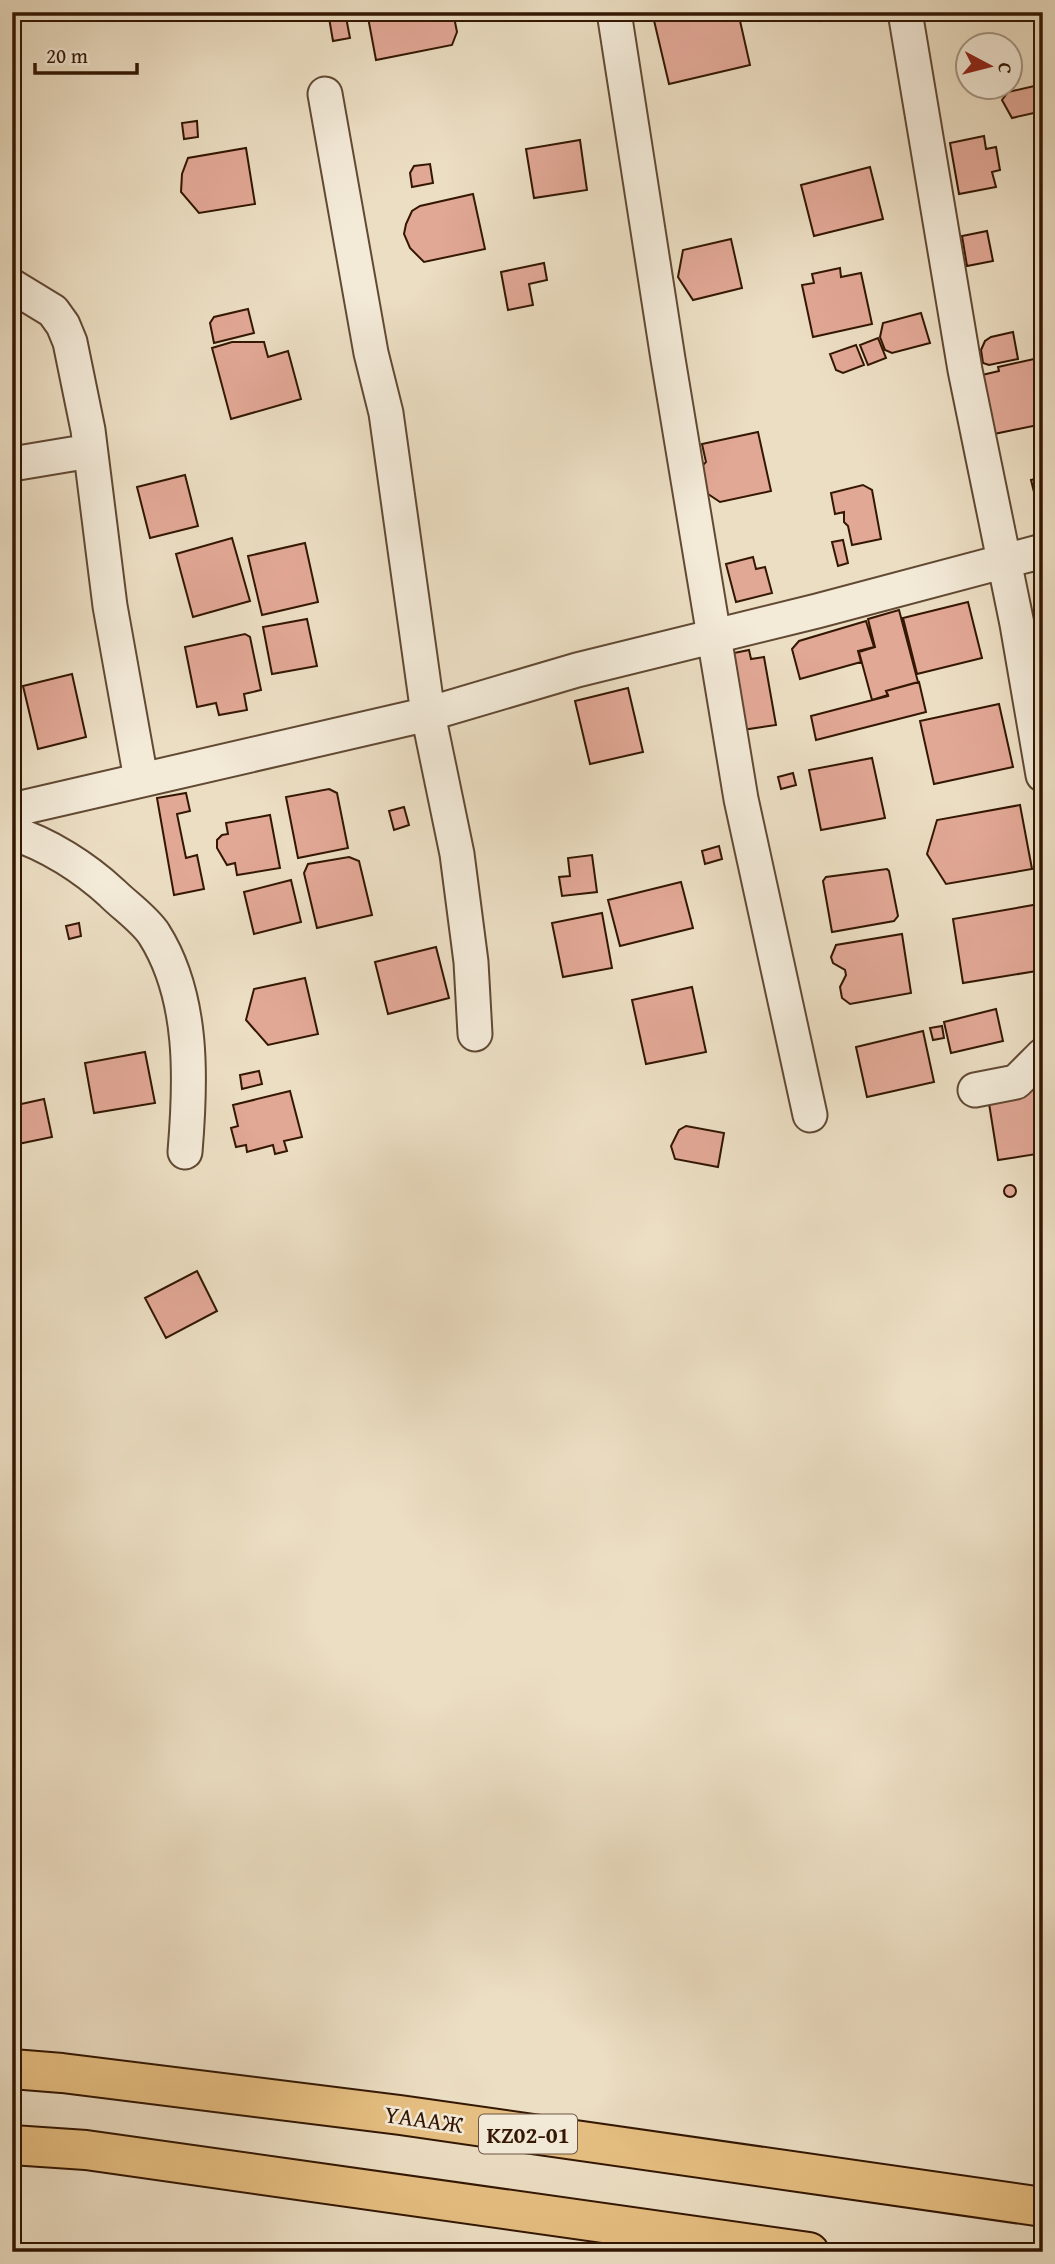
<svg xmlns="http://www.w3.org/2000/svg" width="1055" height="2264" font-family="'Gentium Book Plus',serif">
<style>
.building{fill:#e2a896;stroke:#331703;stroke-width:2}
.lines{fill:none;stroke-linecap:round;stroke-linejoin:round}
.minor-casing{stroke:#614933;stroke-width:37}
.motorway-casing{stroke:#331703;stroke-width:42}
.minor{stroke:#f3ead8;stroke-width:33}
.motorway{stroke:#e6bf82;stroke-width:38}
.labels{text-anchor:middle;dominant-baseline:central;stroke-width:5;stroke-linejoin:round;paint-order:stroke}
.shield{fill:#f3ead8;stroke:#6d5643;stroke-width:2}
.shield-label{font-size:23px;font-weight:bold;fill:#331703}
.street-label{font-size:24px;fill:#331703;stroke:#f3ead8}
</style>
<rect width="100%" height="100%" fill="#ecdec3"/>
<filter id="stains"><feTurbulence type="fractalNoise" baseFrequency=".00286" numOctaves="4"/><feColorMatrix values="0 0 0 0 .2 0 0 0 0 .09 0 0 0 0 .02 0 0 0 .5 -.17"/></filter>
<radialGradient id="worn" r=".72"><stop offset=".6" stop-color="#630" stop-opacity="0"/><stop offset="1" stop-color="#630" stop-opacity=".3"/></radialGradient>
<path class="building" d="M328 12H345L350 38 333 41Z
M367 12H453L457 32 452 45 376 60Z
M652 12H738L750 65 669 84Z
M818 12H871L820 21Z
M1043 84V111L1012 118 1002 100 1008 92Z
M197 121 198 137 184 139 182 123Z
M984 136 986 149 996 147 1000 170 992 172 996 187 959 194 950 143Z
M580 140 587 190 534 198 526 149Z
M246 148 255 204 199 213 181 192 182 174 188 158Z
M430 164 433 183 412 187 410 173 414 166Z
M870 167 883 219 814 236 801 185Z
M473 194 485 249 424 262 410 248 404 234 406 224 412 211 420 206Z
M987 231 993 261 967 266 962 236Z
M731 239 742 288 693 300 678 277 683 250Z
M544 263 547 280 529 284 533 305 508 310 501 272Z
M840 268 841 277 861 273 872 324 813 337 802 285 814 283 812 274Z
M248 309 254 333 214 343 210 323 214 317Z
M921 313 930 343 892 353 885 350 880 337 883 323Z
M1013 332 1018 359 989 365 983 363 981 350 985 341 991 337Z
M878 338 886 358 868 365 860 345Z
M232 342H264L268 357 288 351 301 399 231 419 212 348Z
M856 345 864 365 843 373 836 370 830 354Z
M1043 357V424L994 434 982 375 999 371 998 367Z
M758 432 771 491 720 502 702 490 700 468 706 462 702 444Z
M185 475 198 526 150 538 137 487Z
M1043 477V524H1042L1031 480Z
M863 485 872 490 881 539 852 545 848 526 844 522V512L835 514 831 493Z
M232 538 250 601 193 617 176 554Z
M843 540 848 563 838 566 832 542Z
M305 543 318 602 262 615 248 556Z
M753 557 756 569 765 567 772 593 736 602 726 564Z
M968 602 982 658 917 674 903 618Z
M899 610 918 682 886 691 888 695 872 700 859 652 875 647 868 619Z
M307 619 317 666 272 674 263 627Z
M866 621 874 647 858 651 861 662 800 679 792 649 799 641Z
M245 634 250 637 261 690 244 694 247 710 219 715 216 703 197 707 185 647Z
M749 650 751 659 764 657 776 725 742 730 729 654Z
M72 674 86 737 38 749 23 686Z
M919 682 926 712 816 740 811 716 888 696 886 691Z
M628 688 643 752 590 764 575 701Z
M999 704 1013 767 934 784 920 721Z
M872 758 885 818 821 830 809 770Z
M793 773 796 785 781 789 778 777Z
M329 789 337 793 348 848 298 858 286 797Z
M186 793 190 811 177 814 186 858 197 855 204 889 174 895 157 798Z
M1020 805 1032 869 946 884 927 854 937 820Z
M404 807 409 825 394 830 389 811Z
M270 815 280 868 237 875 235 863 227 865 217 848V840L222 835 228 834 226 823Z
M719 846 722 859 705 864 702 851Z
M592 855 597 892 562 896 559 877 570 876 568 858Z
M349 857 359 861 372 915 317 928 304 873 308 864Z
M887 869 889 871 898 916 894 921 832 932 823 881 826 877Z
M291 880 301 922 254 934 244 892Z
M681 882 693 928 620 946 608 900Z
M1039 904 1043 928V970L963 983 953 919Z
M602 913 612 968 563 977 552 923Z
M79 923 81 936 69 939 66 926Z
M902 934 911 993 850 1004 842 998 840 987 846 975 845 970 833 963 831 957 836 945Z
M12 939 17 970 12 971Z
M436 947 449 998 388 1014 375 962Z
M305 978 318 1034 268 1045 246 1020 254 989Z
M692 987 706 1052 646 1064 632 1000Z
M996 1009 1003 1041 951 1053 944 1022Z
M942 1026 944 1038 933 1040 930 1028Z
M923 1031 934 1082 867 1097 856 1047Z
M145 1052 155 1103 94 1113 85 1063Z
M259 1071 262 1084 242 1089 240 1075Z
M1043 1088V1153L998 1160 988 1097Z
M290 1091 302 1137 284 1141 287 1151 275 1154 273 1145 247 1152 246 1145 236 1147 231 1128 238 1126 233 1105Z
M44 1099 52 1137 18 1144 16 1137H12V1106Z
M686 1126 724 1133 718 1167 675 1159 671 1146 679 1130Z
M1004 1191a6 6 0 1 1 12 0a6 6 0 1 1-12 0Z
M197 1271 217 1311 166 1338 145 1298Z"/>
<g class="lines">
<defs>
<path id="minor" d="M614 12 668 359 741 799 810 1115
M905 12 965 370 1017 624 1043 775
M325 94 371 353 386 413 428 714 457 854 471 962 475 1034
M12 286 53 311 63 325 70 342 88 430 110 606 141 779
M12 464 90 451
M12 810 428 714 577 670 817 611 1043 551
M12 833C48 844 85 868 112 893 125 906 144 919 154 934 194 997 191 1080 185 1152
M975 1090 1016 1082 1043 1055"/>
<path id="motorway" d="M12 2069 62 2073 400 2115 1043 2207
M12 2145 86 2150 809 2252"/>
</defs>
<use href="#minor" class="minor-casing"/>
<use href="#motorway" class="motorway-casing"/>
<use href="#minor" class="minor"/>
<use href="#motorway" class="motorway"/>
</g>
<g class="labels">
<rect class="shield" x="479" y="2114.5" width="98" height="39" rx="5"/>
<g class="shield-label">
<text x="528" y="2134">KZ02-01</text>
</g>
<g class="street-label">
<text transform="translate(424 2119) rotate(8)">ҮАААЖ</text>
</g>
</g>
<rect width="1055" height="2264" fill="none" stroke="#ecdec3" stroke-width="42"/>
<rect x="14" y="14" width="1027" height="2236" fill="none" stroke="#331703" stroke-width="3.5"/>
<rect x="21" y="21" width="1013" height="2222" fill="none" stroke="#331703" stroke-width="2"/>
<g transform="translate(989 66) rotate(97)"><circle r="33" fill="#f3ead8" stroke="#a69683" stroke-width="2"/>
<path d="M0-5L12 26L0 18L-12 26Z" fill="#8f2418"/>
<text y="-10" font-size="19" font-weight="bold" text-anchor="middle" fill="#331703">С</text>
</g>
<path d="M35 63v10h102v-10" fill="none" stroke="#331703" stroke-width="3.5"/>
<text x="46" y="63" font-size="21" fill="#331703" stroke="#f3ead8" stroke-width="5" paint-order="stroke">20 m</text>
<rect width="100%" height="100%" filter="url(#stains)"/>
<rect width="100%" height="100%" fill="url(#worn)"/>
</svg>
